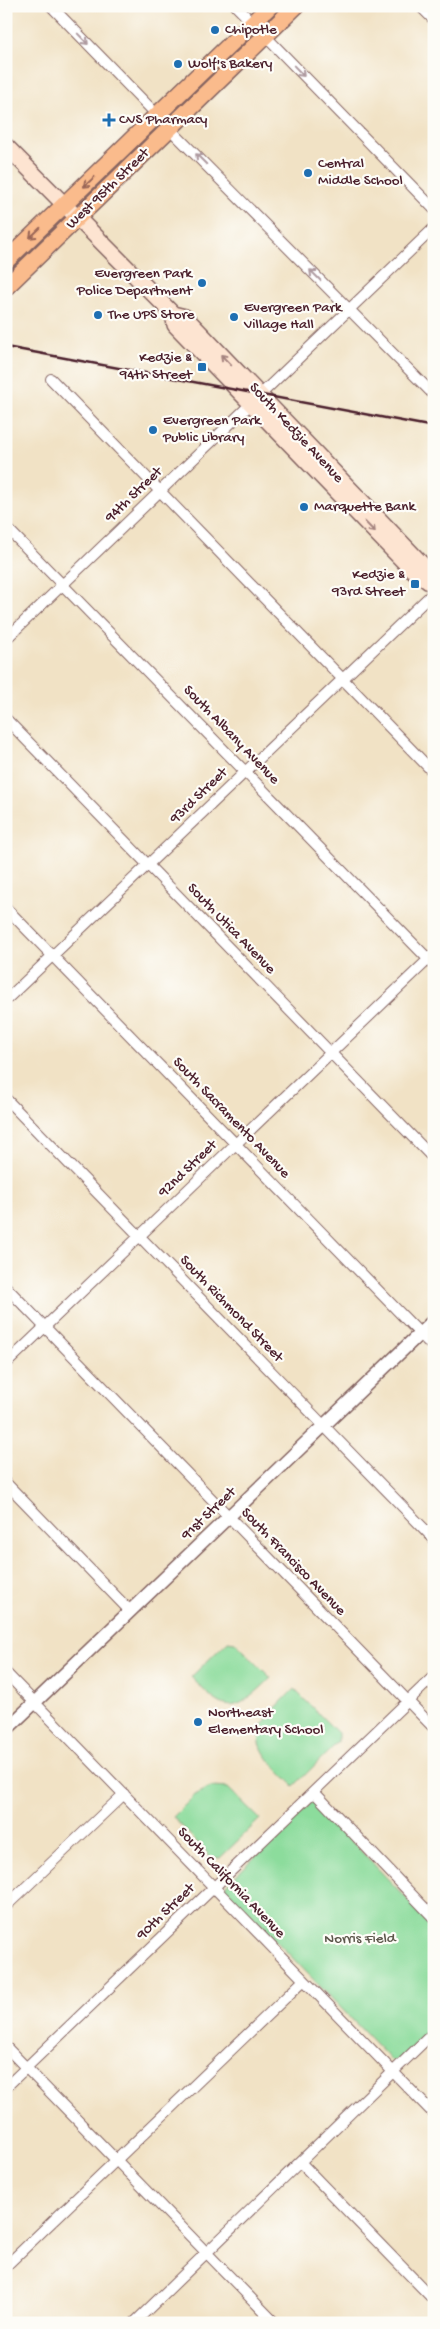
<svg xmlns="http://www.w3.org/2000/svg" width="440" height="2329" font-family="'Gochi Hand',sans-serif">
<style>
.green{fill:#8cdc9c;stroke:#6b7e64}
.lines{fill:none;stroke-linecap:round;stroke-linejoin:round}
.minor-casing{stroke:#846361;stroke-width:12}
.tertiary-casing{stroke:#846361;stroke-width:15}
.secondary-casing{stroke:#846361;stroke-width:18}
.primary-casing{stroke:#846361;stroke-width:19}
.minor{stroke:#fff;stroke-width:10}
.tertiary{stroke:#fff;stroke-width:12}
.secondary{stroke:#fde4d1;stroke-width:15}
.primary{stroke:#fabb8c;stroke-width:16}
.rail{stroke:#4a1f2b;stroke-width:2.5}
.oneway{stroke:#ae9aa0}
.oneway2{stroke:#996557}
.oneway3{stroke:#a4827e}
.poi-dot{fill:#1f6fb2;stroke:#fdfcf7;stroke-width:2}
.labels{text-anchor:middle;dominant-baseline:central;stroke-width:4.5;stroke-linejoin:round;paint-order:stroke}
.poi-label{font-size:15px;fill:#4a1f2b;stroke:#fdfcf7;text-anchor:start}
.street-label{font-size:15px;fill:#4a1f2b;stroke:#fdfcf7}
.park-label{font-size:15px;fill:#5e584d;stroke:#fdfcf7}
</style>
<rect width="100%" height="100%" fill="#fdfcf7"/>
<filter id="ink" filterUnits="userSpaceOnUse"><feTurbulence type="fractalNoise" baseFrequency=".02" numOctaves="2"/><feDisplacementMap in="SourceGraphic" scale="10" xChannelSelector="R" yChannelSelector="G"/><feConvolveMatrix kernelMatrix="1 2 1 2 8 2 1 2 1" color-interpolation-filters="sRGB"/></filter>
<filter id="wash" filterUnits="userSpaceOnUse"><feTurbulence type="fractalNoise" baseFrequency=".0096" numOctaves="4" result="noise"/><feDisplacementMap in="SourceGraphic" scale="20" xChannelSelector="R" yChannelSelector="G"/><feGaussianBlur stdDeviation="1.12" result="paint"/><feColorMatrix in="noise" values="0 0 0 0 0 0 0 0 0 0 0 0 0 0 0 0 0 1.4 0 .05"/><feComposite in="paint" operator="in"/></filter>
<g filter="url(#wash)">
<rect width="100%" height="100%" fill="#f1e2c5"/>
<path class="green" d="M228 1641 235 1642 271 1678C233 1715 227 1715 191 1677Z
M294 1689 338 1733V1742L294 1786C248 1741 248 1735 294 1689Z
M211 1787 228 1788 260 1819 220 1858 211 1857 173 1817 195 1795Z
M313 1801 434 1927V2027L395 2064 224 1887Z"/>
</g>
<g filter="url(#ink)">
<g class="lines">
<defs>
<path id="minor" d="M51 6 158 116
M236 6 434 209
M420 6 434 20
M170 129 434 395
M51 379 434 773
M6 527 434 965
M6 639 434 228
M6 719 434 1159
M6 908 434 1348
M6 1000 434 592
M6 1099 434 1539
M6 1287 434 1728
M6 1364 434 954
M6 1483 130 1611
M6 1673 434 2114
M314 1792 434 1918
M6 1906 124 1794
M6 2047 275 2323
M6 2087 434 1676
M300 2162 434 2300
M6 2266 304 1980
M134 2323 434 2032"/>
<path id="tertiary" d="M6 1730 434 1320"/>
<path id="secondary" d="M6 146 173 314 185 317 421 563 434 582
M173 314 175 325 410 568 429 582"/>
<path id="primary" d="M6 261 270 6
M6 287 296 6"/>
</defs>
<use href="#minor" class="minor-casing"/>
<use href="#tertiary" class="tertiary-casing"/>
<use href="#secondary" class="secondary-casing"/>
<use href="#primary" class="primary-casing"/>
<use href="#minor" class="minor"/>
<use href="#tertiary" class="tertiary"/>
<use href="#secondary" class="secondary"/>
<use href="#primary" class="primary"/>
<path class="rail" d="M6 347 434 427"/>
</g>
<defs><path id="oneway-shaft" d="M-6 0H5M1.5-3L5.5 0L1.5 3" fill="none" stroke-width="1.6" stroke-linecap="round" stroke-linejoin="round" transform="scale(1.25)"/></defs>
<g class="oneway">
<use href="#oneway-shaft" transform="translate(83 39) rotate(46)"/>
<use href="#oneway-shaft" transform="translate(299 71) rotate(46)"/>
<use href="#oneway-shaft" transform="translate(201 159) rotate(-135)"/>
<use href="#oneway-shaft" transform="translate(315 275) rotate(-135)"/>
</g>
<g class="oneway2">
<use href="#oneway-shaft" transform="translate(89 182) rotate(137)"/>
<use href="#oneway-shaft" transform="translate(35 233) rotate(136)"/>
</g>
<g class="oneway3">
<use href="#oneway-shaft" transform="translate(226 360) rotate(-134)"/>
<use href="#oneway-shaft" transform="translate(370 527) rotate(46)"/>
</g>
</g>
<g class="poi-dot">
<circle cx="215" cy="30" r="5"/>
<circle cx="178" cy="64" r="5"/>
<path d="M106.5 112.5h5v5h5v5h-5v5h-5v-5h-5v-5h5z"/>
<circle cx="308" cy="173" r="5"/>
<circle cx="202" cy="283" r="5"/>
<circle cx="98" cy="315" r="5"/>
<circle cx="234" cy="317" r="5"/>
<rect x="197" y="362" width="10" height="10" rx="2.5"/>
<circle cx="153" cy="430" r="5"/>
<circle cx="304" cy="507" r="5"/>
<rect x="410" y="579" width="10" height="10" rx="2.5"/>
<circle cx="198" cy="1722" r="5"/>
</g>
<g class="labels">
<g class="poi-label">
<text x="225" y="30">Chipotle</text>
<text x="188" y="64">Wolf's Bakery</text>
<text x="119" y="120">CVS Pharmacy</text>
<text x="318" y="164">Central<tspan x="318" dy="17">Middle School</tspan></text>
<text x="192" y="274" text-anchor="end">Evergreen Park<tspan x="192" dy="17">Police Department</tspan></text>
<text x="244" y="308">Evergreen Park<tspan x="244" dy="17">Village Hall</tspan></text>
<text x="108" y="315">The UPS Store</text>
<text x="192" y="358" text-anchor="end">Kedzie &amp;<tspan x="192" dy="17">94th Street</tspan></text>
<text x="163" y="421">Evergreen Park<tspan x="163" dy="17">Public Library</tspan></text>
<text x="314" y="507">Marquette Bank</text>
<text x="405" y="575" text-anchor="end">Kedzie &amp;<tspan x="405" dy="17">93rd Street</tspan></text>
<text x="208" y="1713">Northeast<tspan x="208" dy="17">Elementary School</tspan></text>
</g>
<g class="street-label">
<text transform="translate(108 189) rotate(-44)">West 95th Street</text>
<text transform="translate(296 433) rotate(47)">South Kedzie Avenue</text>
<text transform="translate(134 495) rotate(-44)">94th Street</text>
<text transform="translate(231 735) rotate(46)">South Albany Avenue</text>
<text transform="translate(199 796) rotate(-44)">93rd Street</text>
<text transform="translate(231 929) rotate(46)">South Utica Avenue</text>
<text transform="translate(231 1118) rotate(46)">South Sacramento Avenue</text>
<text transform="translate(188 1169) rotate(-44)">92nd Street</text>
<text transform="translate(231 1309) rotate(46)">South Richmond Street</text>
<text transform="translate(209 1514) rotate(-44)">91st Street</text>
<text transform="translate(293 1562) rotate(46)">South Francisco Avenue</text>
<text transform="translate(231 1883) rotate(46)">South California Avenue</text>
<text transform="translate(166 1912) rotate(-44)">90th Street</text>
</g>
<g class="park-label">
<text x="360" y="1939">Norris Field</text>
</g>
</g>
<rect width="440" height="2329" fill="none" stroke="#fdfcf7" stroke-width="25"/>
</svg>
